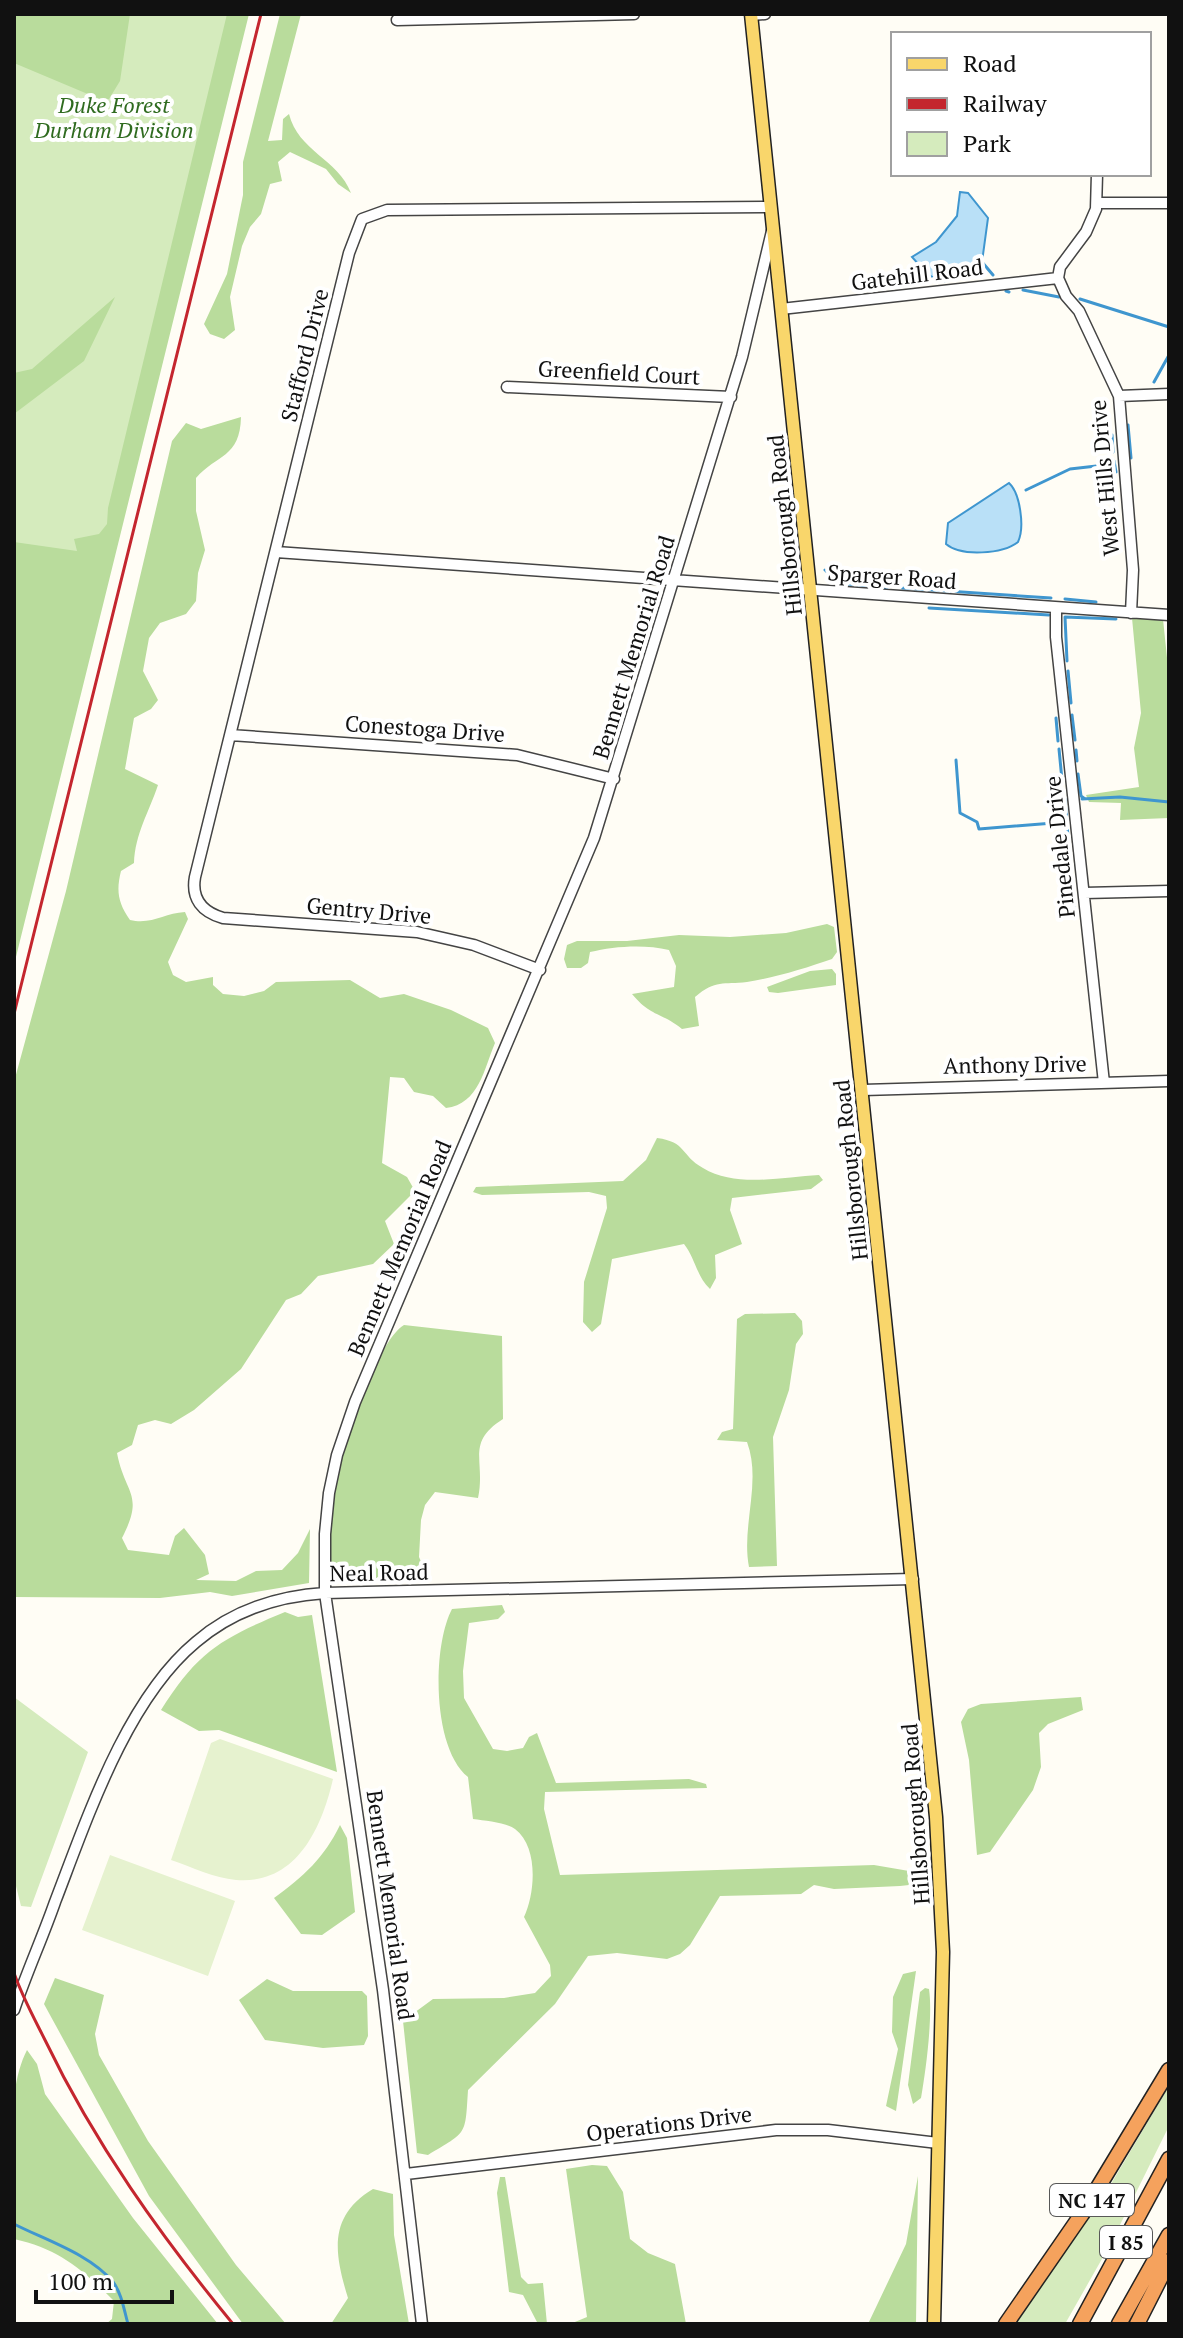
<svg xmlns="http://www.w3.org/2000/svg" width="1183" height="2338" font-family="'PT Serif',serif">
<style>
.green{fill:#d5ebbd}
.forest{fill:#b9dc9c}
.pitch{fill:#e6f2cf}
.water{fill:#b9e0f7;stroke:#3f96cf;stroke-width:2}
.lines{fill:none;stroke-linecap:round;stroke-linejoin:round}
.stream{stroke:#3f96cf;stroke-width:3}
.minor-casing{stroke:#444;stroke-width:13}
.major-casing{stroke:#222;stroke-width:15}
.highway-casing{stroke:#222;stroke-width:17}
.minor{stroke:#fff;stroke-width:10}
.major{stroke:#f9d66b;stroke-width:12}
.highway{stroke:#f5a25d;stroke-width:14}
.rail{stroke:#c4262e;stroke-width:3}
.labels{text-anchor:middle;dominant-baseline:central;stroke-width:8;stroke-linejoin:round;paint-order:stroke}
.shield{fill:#fff;stroke:#585858;stroke-width:2}
.shield-label{font-size:20px;font-weight:bold;fill:#111}
.park-label{font-size:22px;font-style:italic;fill:#2f6b1f;stroke:#fff}
.street-label{font-size:22px;fill:#111;stroke:#fff}
</style>
<rect width="100%" height="100%" fill="#fffdf5"/>
<path class="green" d="M14 14H245L14 924Z
M14 1697 88 1752 31 1907 21 1906 14 1878Z
M1169 2086V2126L1111 2243 1065 2324H1015L1111 2184Z"/>
<path class="forest" d="M14 14H130L120 81 109 99 102 100 14 63Z
M227 14H249L14 965V542L77 551 74 539 99 534 107 524 108 508Z
M280 14H301L268 141 282 140 283 119 289 114C298 151 338 159 351 193L338 184 326 169 290 152 278 162 282 181 270 184 261 214 250 227 242 246 230 297 235 330 224 339 210 334 204 324 227 274 243 195V162Z
M115 297 84 361 14 414V373L32 369Z
M241 417C240 458 217 454 196 478V511L205 550 198 573 196 601 186 614 160 623 149 638 143 671 158 700 151 709 134 718 125 769 158 785C149 812 135 834 134 863L121 871C116 891 118 903 130 920 152 925 164 913 185 912L188 919 168 962 173 975 186 982 213 977V985L223 994 244 996 264 991 276 982 350 980 380 998 404 994 451 1010 488 1028 495 1043C484 1069 479 1104 446 1108L433 1096 414 1092 404 1078 390 1077 382 1163 407 1177 415 1191 385 1221 394 1244 373 1264 318 1276 301 1294 286 1300 241 1369 194 1410 171 1424 155 1420 138 1425 132 1445 117 1453C125 1495 145 1493 122 1538L128 1550 169 1555 175 1536 184 1528 205 1555 209 1574 196 1580 236 1581 256 1571 282 1570 298 1553 310 1529 309 1583 232 1596 210 1592 160 1598 14 1597V1082L66 891 172 441 186 423 201 429Z
M1132 618 1163 619 1169 677V818L1120 820 1121 803 1089 802 1086 795 1139 787 1134 748 1141 713Z
M827 924 834 927 837 952 832 959C806 968 774 978 747 982 723 985 716 979 695 997L699 1026 682 1029C661 1012 651 1017 632 994L674 987 676 966 669 950C645 944 614 946 590 952L588 963 581 968H567L564 959 567 945 577 941H627L679 935 730 937 786 933Z
M832 969 836 974V985L778 993 769 992 767 987 810 971Z
M657 1138C687 1142 680 1155 703 1168 736 1188 781 1177 819 1175L823 1180 811 1189 732 1198 730 1210 742 1244 715 1255 716 1278 710 1289C697 1277 695 1258 684 1244L612 1259 601 1324 592 1332 583 1322 584 1282 607 1208 606 1196 589 1192 482 1195 473 1192 476 1187 623 1181 646 1160Z
M795 1313 802 1321 803 1334 796 1344 789 1390 773 1437 777 1566 749 1567C741 1526 762 1482 747 1442L717 1440 722 1432 733 1429 737 1319 745 1314Z
M404 1325 502 1336 503 1419C465 1443 486 1461 478 1498L435 1492 425 1505 421 1520 419 1557 426 1573 399 1571C376 1588 349 1582 330 1564 330 1541 327 1517 330 1495 334 1462 377 1340 404 1325Z
M502 1605 505 1612 498 1619 469 1623 463 1671 464 1698 493 1749 507 1751 523 1748 529 1737 537 1733 556 1783 689 1779 706 1784 707 1788 545 1792 544 1809 560 1875 874 1865 909 1871V1885L900 1886 834 1889 814 1885 801 1894 720 1896 690 1945 680 1954 667 1959 617 1953 588 1956 555 2004 468 2090C465 2136 468 2131 428 2155L417 2153 403 2021 433 1999 504 1998 535 1993 551 1976 550 1965 524 1917C535 1894 539 1847 515 1829 505 1822 486 1821 473 1819L468 1777C432 1748 432 1647 452 1609Z
M285 1612 298 1617 312 1615 337 1772 219 1730 199 1731 161 1710C198 1651 222 1638 285 1612Z
M1081 1697 1083 1710 1048 1724 1039 1733 1041 1767 1033 1790 990 1852 977 1855 969 1760 961 1722 968 1709 981 1704Z
M340 1825 347 1838 355 1912 322 1935 301 1934 274 1898C304 1876 324 1858 340 1825Z
M916 1971 896 2111 886 2106 898 2049 892 2032 893 1997 903 1974Z
M55 1978 104 1995 95 2034 99 2055 148 2141 236 2265 286 2324H243L149 2196 44 2004Z
M267 1979 293 1991H362L367 1996 368 2036 364 2045 323 2048 265 2040 239 2000Z
M925 1988 929 1989C933 2016 926 2070 921 2098L913 2104 908 2085 920 1992Z
M27 2050 37 2064 45 2094 133 2218 218 2324H106L112 2319 114 2301C82 2269 59 2249 14 2239 14 2185 3 2096 27 2050Z
M592 2165 607 2166 623 2192 630 2239 648 2253 675 2264 686 2324H570L587 2317 566 2169Z
M918 2176 916 2324H868L906 2244Z
M500 2177H505L521 2277 528 2284 543 2283 547 2324H538L523 2295 509 2292 497 2193Z
M373 2189 393 2194 394 2235 409 2324H331L348 2298C334 2253 328 2216 373 2189Z"/>
<path class="pitch" d="M220 1739 333 1779C322 1827 297 1885 236 1880 214 1878 192 1867 171 1860L211 1743Z
M110 1855 235 1901 208 1976 82 1930Z"/>
<path class="water" d="M960 192 968 193 988 218 982 262 962 277 943 282 928 275 912 257 936 242 957 216Z
M1009 483C1020 493 1025 527 1018 542 1003 554 961 557 946 544L948 523Z"/>
<g class="lines">
<path class="stream" d="M982 262 993 275
M1023 290 1059 297
M1006 291 1009 292
M1080 299 1169 327
M1154 382 1169 355
M1128 425 1131 458
M1112 435 1113 452
M1114 461 1116 472
M1026 490 1070 469 1114 464
M825 570 839 583 887 588
M902 588 1051 598
M1065 599 1096 602
M929 608 1049 615
M1067 661 1065 617 1116 619
M1068 671 1071 703
M1072 715 1075 740
M1056 718 1058 741
M1059 749 1062 780
M1076 750 1077 761
M956 760 960 813 977 822 979 829 1066 822
M1078 774 1081 796 1085 799
M1065 799 1069 849
M1082 799 1120 797 1169 802
M1069 858 1072 886
M1074 901 1075 916
M14 2224C45 2240 90 2254 113 2282 122 2294 124 2310 128 2324"/>
<defs>
<path id="minor" d="M751 15 765 14
M397 20 634 14
M1097 174 1096 209 1086 232 1060 267 1058 278 1066 296 1079 311 1119 396 1133 570 1131 613
M1097 203H1169
M781 309 1058 278
M507 387 731 397
M1119 396 1169 394
M276 552 1169 615
M1056 608V637L1104 1083
M230 735 517 755 614 779
M1084 893 1169 891
M540 970 474 945 417 932 223 918C202 912 191 899 195 877L349 253 362 219 387 210 771 207
M863 1090 1169 1081
M14 2010C26 1974 42 1939 55 1902 87 1819 126 1700 196 1642 232 1611 278 1596 325 1593L913 1579
M406 2174 776 2130H828L938 2143
M422 2324 383 1990 325 1593V1534L329 1493 337 1455 355 1402 594 838 742 357 772 231"/>
<path id="major" d="M751 14 936 1817 943 1952 934 2324"/>
<path id="highway" d="M1006 2324 1082 2214 1169 2070
M1080 2324 1169 2159
M1119 2324 1169 2235
M1137 2324 1169 2261"/>
</defs>
<use href="#minor" class="minor-casing"/>
<use href="#major" class="major-casing"/>
<use href="#highway" class="highway-casing"/>
<use href="#minor" class="minor"/>
<use href="#major" class="major"/>
<use href="#highway" class="highway"/>
<path class="rail" d="M14 1014 261 14
M14 1973C22 1996 34 2018 45 2040 95 2144 160 2235 233 2324"/>
</g>
<g class="labels">
<g class="shield">
<rect x="1050" y="2184" width="84" height="32" rx="6"/>
<rect x="1100" y="2226" width="52" height="32" rx="6"/>
</g>
<g class="shield-label">
<text x="1092" y="2200">NC 147</text>
<text x="1126" y="2242">I 85</text>
</g>
<g class="park-label">
<text x="114" y="104">Duke Forest<tspan x="114" dy="25">Durham Division</tspan></text>
</g>
<g class="street-label">
<text transform="translate(917 274) rotate(-7)">Gatehill Road</text>
<text transform="translate(304 355) rotate(-76)">Stafford Drive</text>
<text transform="translate(619 372) rotate(3)">Greenfield Court</text>
<text transform="translate(1104 478) rotate(-95)">West Hills Drive</text>
<text transform="translate(784 525) rotate(-96)">Hillsborough Road</text>
<text transform="translate(892 576) rotate(4)">Sparger Road</text>
<text transform="translate(633 647) rotate(-73)">Bennett Memorial Road</text>
<text transform="translate(425 728) rotate(4)">Conestoga Drive</text>
<text transform="translate(1059 847) rotate(-96)">Pinedale Drive</text>
<text transform="translate(369 910) rotate(5)">Gentry Drive</text>
<text transform="translate(1015 1064) rotate(-1)">Anthony Drive</text>
<text transform="translate(850 1170) rotate(-96)">Hillsborough Road</text>
<text transform="translate(399 1248) rotate(-67)">Bennett Memorial Road</text>
<text transform="translate(379 1572) rotate(-1)">Neal Road</text>
<text transform="translate(915 1814) rotate(-94)">Hillsborough Road</text>
<text transform="translate(391 1905) rotate(82)">Bennett Memorial Road</text>
<text transform="translate(669 2123) rotate(-7)">Operations Drive</text>
</g>
</g>
<rect width="1183" height="2338" fill="none" stroke="#111111" stroke-width="32"/>
<rect x="891" y="32" width="260" height="144" fill="#ffffff" stroke="#a0a0a0" stroke-width="2"/>
<rect x="907" y="58" width="40" height="12" fill="#f9d66b" stroke="#a0a0a0" stroke-width="2"/>
<text x="963" y="72" font-size="24" fill="#111111">Road</text>
<rect x="907" y="98" width="40" height="12" fill="#c4262e" stroke="#a0a0a0" stroke-width="2"/>
<text x="963" y="112" font-size="24" fill="#111111">Railway</text>
<rect x="907" y="132" width="40" height="24" fill="#d5ebbd" stroke="#a0a0a0" stroke-width="2"/>
<text x="963" y="152" font-size="24" fill="#111111">Park</text>
<path d="M36 2290v12h136v-12" fill="none" stroke="#111111" stroke-width="4"/>
<text x="48" y="2290" font-size="24" fill="#111111" stroke="#ffffff" stroke-width="6" paint-order="stroke">100 m</text>
</svg>
